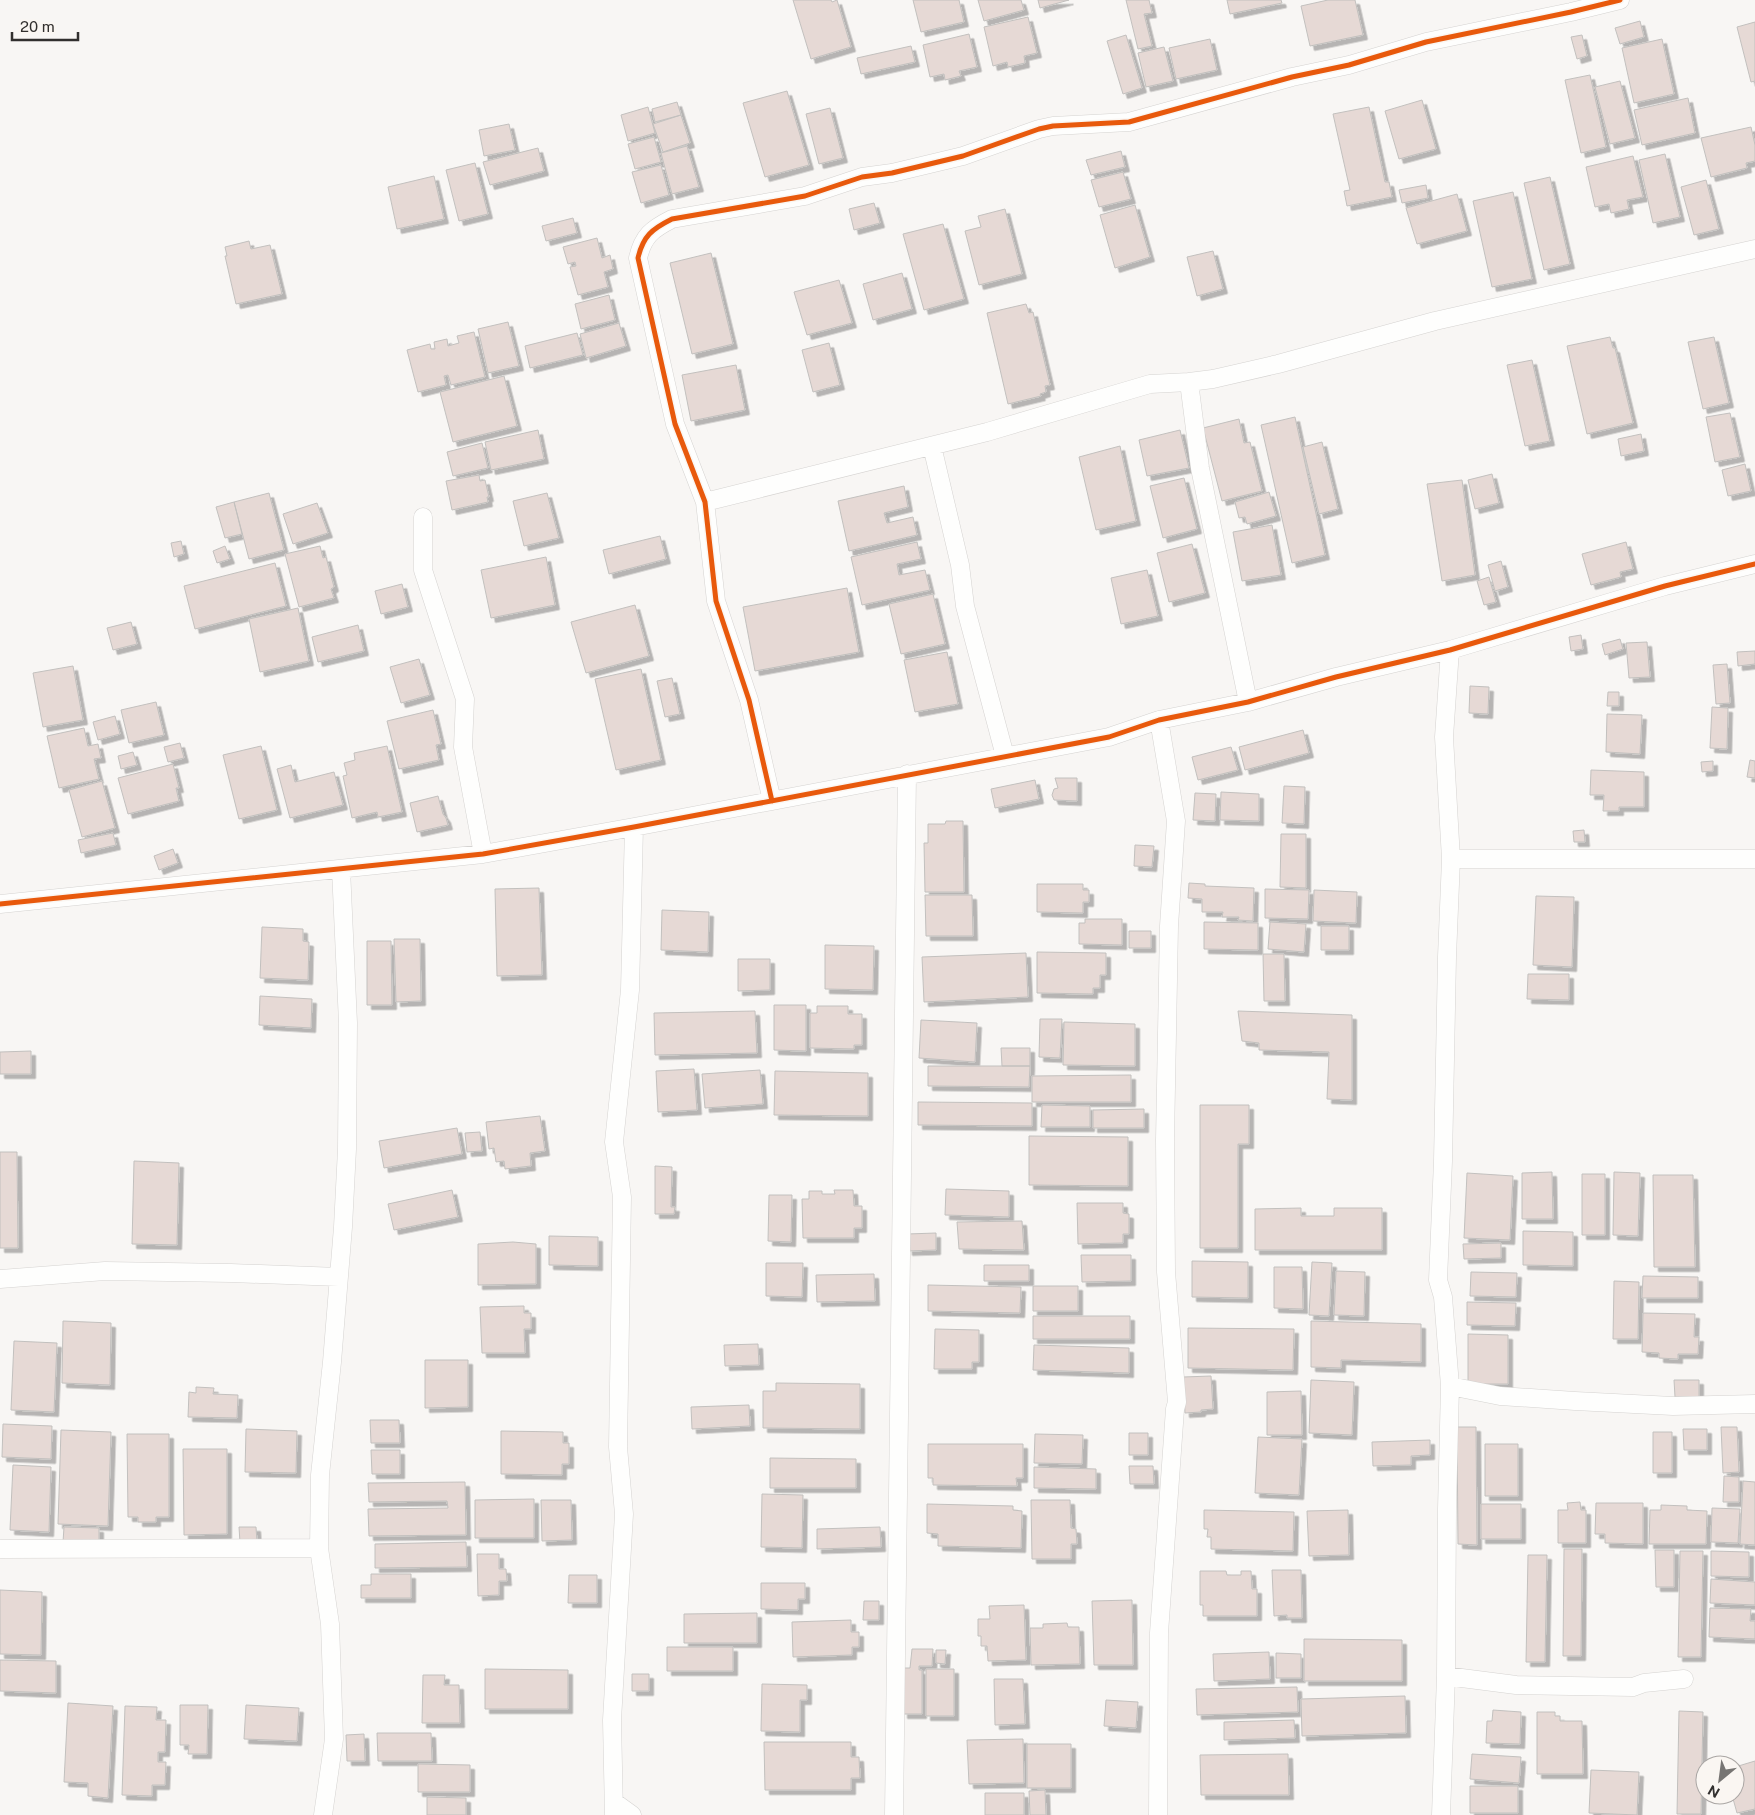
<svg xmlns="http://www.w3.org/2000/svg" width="1755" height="1815" font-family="'Public Sans',sans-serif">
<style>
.building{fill:#e6d9d5;stroke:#c2c0be;filter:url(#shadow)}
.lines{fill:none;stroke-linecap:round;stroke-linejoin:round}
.street-casing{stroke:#d5d3d1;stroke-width:19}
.street{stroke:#fefefd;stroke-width:18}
.cycleway-casing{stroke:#faf6f2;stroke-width:8}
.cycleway{stroke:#e8590c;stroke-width:5}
</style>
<defs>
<filter id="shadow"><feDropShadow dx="4.5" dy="4.5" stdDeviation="0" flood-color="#0004"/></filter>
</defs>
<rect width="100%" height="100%" fill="#f8f6f4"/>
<path class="building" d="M793 0H831L832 2 837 0 851 47 811 59Z
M913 0H959L964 22 921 32Z
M978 0H1021L1024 10 984 21Z
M1038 0H1069L1040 8Z
M1126 0H1149L1152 13 1144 14 1152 46 1138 49Z
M1227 0H1281L1282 3 1230 14Z
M1328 0H1355L1363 35 1310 46 1301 6Z
M1028 17 1037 53 1024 56 1025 63 1008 67 1007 62 993 66 984 27Z
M1640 21 1644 37 1620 44 1615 28Z
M1755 22V81L1751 82 1737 27Z
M969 34 977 67 959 71 961 76 945 80 944 74 930 77 923 45Z
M1126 35 1142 88 1123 94 1107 41Z
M1582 35 1587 56 1577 59 1571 37Z
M1210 39 1217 70 1176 79 1169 48Z
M1662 39 1674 94 1634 103 1622 48Z
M911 46 915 62 861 74 857 58Z
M1164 47 1173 81 1146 87 1138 53Z
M1590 75 1606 147 1581 153 1565 80Z
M1620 81 1635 138 1610 144 1595 87Z
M787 91 809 165 765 177 743 103Z
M1688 98 1695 133 1642 145 1634 110Z
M1422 100 1436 149 1399 159 1385 111Z
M677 102 681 115 655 122 652 109Z
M648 107 655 133 628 141 621 115Z
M1369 107 1385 182H1389L1392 197 1347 206 1344 191 1350 190 1333 114Z
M830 108 843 158 819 164 806 114Z
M681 115 690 143 663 152 653 124Z
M509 124 515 150 484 156 479 130Z
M1751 127 1755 145V161L1746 163 1747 168 1711 177 1701 138Z
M654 137 661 162 635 169 628 144Z
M687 146 699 187 672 194 661 153Z
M538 148 544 171 490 185 483 162Z
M1121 151 1125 167 1091 175 1086 160Z
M1665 154 1680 217 1653 223 1639 160Z
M1633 156 1643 197 1627 200 1629 209 1611 213 1609 204 1595 207 1586 167Z
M475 163 488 214 459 221 446 170Z
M661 165 669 195 641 203 632 172Z
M1123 172 1131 199 1099 207 1091 180Z
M434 176 444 219 397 229 388 187Z
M1550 177 1570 264 1544 270 1524 183Z
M1706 180 1719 229 1694 235 1681 187Z
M1426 185 1428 198 1402 203 1399 190Z
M1513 192 1532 279 1492 287 1473 201Z
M1457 194 1467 231 1417 244 1406 208Z
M874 203 880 223 854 230 849 209Z
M1135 205 1150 257 1115 268 1100 215Z
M1005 209 1022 274 979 285 965 231 981 227 978 216Z
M573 218 577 233 546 241 542 226Z
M943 224 964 299 924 310 903 234Z
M597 238 602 258 610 255 613 269 604 272 608 287 578 295 570 267 576 266 575 262 568 264 563 247Z
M249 241 251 249 270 245 282 294 236 304 225 256H227L225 247Z
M1213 251 1223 289 1197 296 1187 257Z
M711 253 733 344 692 354 670 263Z
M902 273 912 309 873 320 863 284Z
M839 280 852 323 807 335 794 292Z
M609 295 615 320 581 329 575 304Z
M1026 304 1029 313 1033 312 1050 385 1045 386 1046 392 1040 394 1041 396 1008 404 987 313Z
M508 322 519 366 488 373 478 329Z
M619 323 626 346 586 358 580 334Z
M474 332 485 377 451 385 448 375 444 376 446 385 418 392 407 350 430 344 431 349H435L434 342 447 339 448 346 459 343 457 336Z
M577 333 583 355 530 368 525 346Z
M1610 337 1613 348H1615L1633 423 1587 434 1567 346Z
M1714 337 1729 403 1703 409 1688 342Z
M829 343 840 385 813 392 802 350Z
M1532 360 1550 441 1525 446 1507 365Z
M736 365 745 410 691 421 682 375Z
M504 376 517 426 453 442 440 392Z
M1730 413 1740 457 1715 462 1706 417Z
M1295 417 1325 555 1292 563 1261 425Z
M1239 419 1244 443 1250 442 1262 491 1222 501 1203 428Z
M538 430 544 459 491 470 485 442Z
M1180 430 1189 468 1147 476 1139 440Z
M1641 434 1644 451 1621 456 1618 439Z
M1322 442 1338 509 1319 514 1303 447Z
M482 443 488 468 453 476 447 452Z
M1120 446 1136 521 1096 530 1079 457Z
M1745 464 1751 491 1728 496 1722 470Z
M1492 474 1499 503 1475 509 1468 480Z
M479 475 480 481 485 480 489 497H487L488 502 452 510 446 481Z
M1184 478 1197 529 1163 538 1150 486Z
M1462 480 1475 575 1442 581 1427 484Z
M904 486 908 507 884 513 887 523 913 517 917 535 849 551 838 501Z
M1269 492 1276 516 1247 524 1245 517 1239 518 1235 502Z
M269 493 284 550 249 559 234 502Z
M547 493 559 538 524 546 513 501Z
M234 502 242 534 225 538 216 507Z
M317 503 328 533 293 544 283 514Z
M1272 525 1281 575 1242 581 1233 532Z
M660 536 666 559 609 574 603 550Z
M181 541 184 554 174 557 171 543Z
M917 542 921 559 897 564 899 575 925 570 930 590 862 605 851 557Z
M1626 542 1633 569 1620 572 1621 577 1591 585 1582 554Z
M1192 544 1205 593 1169 602 1157 553Z
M225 546 230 559 217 563 213 551Z
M320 546 323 558 326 557 334 587 331 589 334 598 299 607 285 554Z
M546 557 555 605 491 618 481 570Z
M1501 561 1508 587 1495 591 1488 565Z
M275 563 286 606 195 629 184 586Z
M1147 570 1158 616 1121 624 1111 578Z
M1489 577 1496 602 1484 605 1477 581Z
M402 584 408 607 381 614 375 591Z
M847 588 859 652 755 671 743 607Z
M933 594 945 644 901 654 889 604Z
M635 605 649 656 586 673 571 622Z
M298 608 309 661 260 672 249 619Z
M131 622 137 644 113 650 107 628Z
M358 625 364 651 318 662 312 637Z
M1581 635 1583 649 1571 651 1569 637Z
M1620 639 1623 649 1605 655 1602 644Z
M1647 642 1650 677 1629 678 1626 643Z
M1755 651V664L1738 666 1737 652Z
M947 652 958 704 915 712 904 660Z
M419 659 430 695 401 703 390 667Z
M1727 664 1730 703 1716 704 1713 665Z
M73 666 83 720 43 727 33 673Z
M641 669 661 760 616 770 595 679Z
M672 678 680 714 665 717 657 681Z
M1470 686 1489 687 1488 714 1469 713Z
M1608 692H1619V706H1607Z
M156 702 164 735 129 743 121 710Z
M1712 707 1728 708 1727 749 1710 748Z
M433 710 441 744 436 745 439 760 399 769 387 721Z
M1607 714 1642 715 1640 754 1606 752Z
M115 716 120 734 98 740 93 722Z
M84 728 88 746 98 744 101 758 94 759 99 779 59 788 47 736Z
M1303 730 1309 753 1245 770 1239 747Z
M180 743 184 758 168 762 164 747Z
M261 746 277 810 239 819 223 755Z
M387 746 402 812 378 817 377 812 352 818 343 776 347 775 344 763 355 760 354 753Z
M1231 747 1238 770 1198 780 1192 757Z
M133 752 137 765 121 769 118 756Z
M1750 760 1755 761V778L1747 777Z
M1713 761V771L1702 772 1701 762Z
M173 764 179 788H176L179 801 128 814 118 778Z
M291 765 295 782 334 772 343 805 290 818 277 769Z
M1591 770 1644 772V807H1619V811H1603L1604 795H1590Z
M1055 778H1077V801L1054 800 1052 795 1054 789 1058 788Z
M1035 780 1039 799 995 808 991 789Z
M102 781 115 828 82 837 69 790Z
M1284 786 1305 787 1304 824 1282 823Z
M1221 792 1259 794V821L1220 820Z
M1195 793 1216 794 1215 821 1193 820Z
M438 796 443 814 446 818 448 825 417 832 410 803Z
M946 821H963L964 892H925L924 843H928V824H945Z
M1584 830 1585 842H1574L1573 831Z
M113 833 116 845 81 853 78 840Z
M1281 834H1306V888L1280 887Z
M1135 845 1154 846 1152 867 1134 866Z
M173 849 178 863 159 870 154 856Z
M1189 883 1205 884V886L1254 888 1253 921 1238 920 1239 917H1222L1223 912H1202V899L1188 898Z
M1037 884H1083V890H1089V902H1083V913L1037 912Z
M539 888 542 975 497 976 495 889Z
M1265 889 1309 890 1308 919 1265 918Z
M1314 890 1357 892 1356 923 1313 921Z
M925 895H972L973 936H926Z
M1536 896 1574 897 1572 967 1533 965Z
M662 910 709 912 708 952 661 950Z
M1085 919H1122V945L1079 944V923H1085Z
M1204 922 1258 923V950L1204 949Z
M1270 922 1306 924 1304 952 1268 949Z
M1321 926H1349V950H1321Z
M262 927 303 929V941L309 942 308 980 260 978Z
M1129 931H1151V948H1129Z
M394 939H420L421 1001 396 1002Z
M367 941H391L392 1005H367Z
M825 945 874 946 873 990 825 989Z
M1037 952 1106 953V975H1100V988H1093V994L1037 993Z
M1026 953 1028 997 924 1002 922 957Z
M1263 954H1284L1285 1001H1264Z
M738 959H770V990L738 991Z
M1528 974H1569V1000L1527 999Z
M260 996 312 999 311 1028 259 1025Z
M774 1005H806V1051L774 1050Z
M817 1006H848V1014H862V1045H854V1049L810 1048V1013H817Z
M755 1011 757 1053 655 1055 654 1013Z
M1238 1011 1352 1015V1100L1327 1099 1329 1052 1259 1050V1043L1242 1041Z
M1040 1019H1062L1060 1058 1039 1057Z
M921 1020 977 1023 975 1062 919 1058Z
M1064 1022 1135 1024V1066L1063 1065Z
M1001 1048H1030V1066H1002Z
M31 1051V1074H0V1052Z
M928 1066H1030L1029 1087 928 1086Z
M694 1069 697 1110 658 1112 656 1071Z
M760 1070 763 1104 705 1108 702 1074Z
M775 1071 868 1073V1116L774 1115Z
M1131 1075V1102H1032V1076Z
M918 1102 1032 1103V1126L918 1125Z
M1042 1105 1090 1106V1127H1041Z
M1200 1105H1249V1144H1238V1248H1200Z
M1144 1109V1128H1093V1110Z
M540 1116 545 1151 530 1153 531 1166 505 1169 504 1161 496 1162 494 1148 489 1149 486 1122Z
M457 1128 462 1154 384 1168 379 1141Z
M480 1132 482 1151 467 1152 465 1133Z
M1029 1136 1128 1137V1186L1029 1185Z
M0 1152H17L18 1248H0Z
M134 1161 179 1163 177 1245 132 1244Z
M655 1166 672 1167 671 1207H675L674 1214H655Z
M1552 1172 1553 1219H1522V1173Z
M1614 1172 1640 1173 1638 1236 1613 1235Z
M1467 1173 1513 1176 1510 1240 1464 1238Z
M1582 1174H1605V1235H1582Z
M1653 1175H1693L1695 1267H1654Z
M946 1189 1009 1191V1217L945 1215Z
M452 1190 458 1217 394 1230 388 1204Z
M834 1190H853L854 1206H862V1228H854V1238H803L802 1199H809V1191H822V1194H835Z
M769 1195H792L791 1242 768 1241Z
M1077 1203H1123V1213L1129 1214V1234H1123V1243L1078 1244Z
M1301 1208V1216H1334V1208H1382V1250H1255V1209Z
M1022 1221 1024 1250 959 1249 957 1222Z
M1523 1231 1573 1232V1266L1523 1265Z
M936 1233V1250L908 1251 907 1234Z
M549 1236 598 1237V1266L549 1265Z
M513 1242 536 1244V1284L478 1285V1244Z
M1501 1243V1258L1464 1259 1463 1244Z
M1081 1255H1131V1281L1082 1282Z
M1192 1261 1248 1262V1298L1192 1297Z
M1312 1262 1332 1263 1329 1316 1309 1315Z
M766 1263H803L802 1297 766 1296Z
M984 1265H1029V1281H984Z
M1274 1267H1302L1303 1309 1274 1308Z
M1336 1271 1365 1272 1364 1316 1334 1315Z
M1471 1272 1517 1273 1516 1297 1470 1296Z
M874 1274 875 1301 817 1302 816 1275Z
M1643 1276 1698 1277V1298H1642Z
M1614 1281 1639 1282 1638 1339H1613Z
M928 1285 1021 1287 1020 1313 928 1311Z
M1033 1286H1078V1311H1033Z
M1467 1302 1516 1303 1515 1326 1467 1325Z
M524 1306V1313H531V1329H524L525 1353H482L480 1307Z
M1643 1313 1695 1314 1694 1337H1699L1698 1354H1678V1359L1659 1358V1353L1642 1352Z
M1033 1316H1130V1339H1033Z
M63 1321 111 1323 110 1385 62 1383Z
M1311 1321 1421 1324V1362L1341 1360V1368L1311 1367Z
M1188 1328 1294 1329 1293 1370 1188 1368Z
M935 1329 979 1330V1362H972V1369H934Z
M1468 1334 1508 1335V1384H1468Z
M14 1341 57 1343 54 1412 11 1410Z
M758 1344 759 1365 725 1366 724 1345Z
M1034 1345 1129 1348V1373L1033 1370Z
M425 1360H468V1407L425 1408Z
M1211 1376 1213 1409 1201 1410V1412L1185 1413 1183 1377Z
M1311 1380 1354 1382 1352 1435 1309 1433Z
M1674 1380H1699V1397H1675Z
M776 1383 860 1384V1429L763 1428V1391H776Z
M196 1387 214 1388 213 1394 238 1395 237 1418 188 1417 189 1392 196 1393Z
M1301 1391 1302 1435H1267V1392Z
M749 1405 750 1426 692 1429 691 1407Z
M370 1420H399L400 1443H371Z
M3 1424 52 1426 51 1459 2 1457Z
M1457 1427H1476L1477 1545 1458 1544Z
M1721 1427H1737L1739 1472 1723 1473Z
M246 1429 297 1431 296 1473 245 1472Z
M1683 1429H1707V1450H1684Z
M61 1430 111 1432 108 1526 58 1524Z
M501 1431 563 1432V1443H569V1464H562V1475L501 1474Z
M1653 1432H1672V1473H1653Z
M1129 1433H1148V1455H1129Z
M127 1434H169V1517H156V1522H138V1517H128Z
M1035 1434 1083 1435 1082 1464 1034 1463Z
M1258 1437 1302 1439 1299 1495 1255 1493Z
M1430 1440V1455L1411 1456V1465L1373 1466 1372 1442Z
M928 1444H1023V1478H1016L1017 1486 933 1485V1478H928Z
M1485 1444H1518V1496H1485Z
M183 1449H227V1534L184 1535Z
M371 1450H400V1474H372Z
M770 1458 856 1459V1488H770Z
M13 1465 51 1467 49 1532 10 1530Z
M1129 1466H1153L1154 1484H1130Z
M1034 1467 1096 1469V1489L1034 1488Z
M1724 1476 1739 1477V1502H1723Z
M1743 1481 1755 1482V1545L1740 1544Z
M465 1482 466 1535 369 1536 368 1509 448 1508 447 1501 369 1502 368 1483Z
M762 1494 803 1495 802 1548 761 1547Z
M534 1499V1538H475V1500Z
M541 1500H571L572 1540 542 1541Z
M1031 1500H1070L1071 1528 1076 1529 1077 1544H1071V1559H1032Z
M1580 1502 1581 1510H1586V1543H1558V1510H1568L1567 1503Z
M1596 1503H1643V1544L1605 1543V1534H1595Z
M927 1504 1013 1506V1510L1022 1511 1021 1548 938 1546V1534L927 1533Z
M1481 1504H1521V1539H1481Z
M1661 1505 1687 1506V1510L1707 1511 1706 1544H1649L1650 1510H1661Z
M1712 1508 1740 1509 1738 1543 1711 1542Z
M1204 1510 1294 1512 1293 1551 1211 1549V1537H1207L1208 1529H1204Z
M1348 1510 1349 1555 1309 1556 1307 1511Z
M64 1527 99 1528V1543L63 1542Z
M239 1527H256L257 1542 240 1543Z
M880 1527 881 1547 817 1549V1529Z
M466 1542 467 1567 375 1568V1544Z
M1564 1549H1582L1581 1656H1563Z
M1655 1550H1674V1587H1656Z
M1680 1551H1703L1701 1657H1678Z
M1711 1551 1749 1552V1577L1711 1576Z
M477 1554H499V1569H506L507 1581H499V1595L478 1596Z
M1528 1555H1547L1545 1662H1526Z
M1272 1570H1301L1302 1618H1287V1615L1274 1616Z
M1200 1571H1226L1227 1575H1241V1571H1251L1252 1589H1257V1616H1203V1605H1200Z
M371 1574H411V1598H361V1585H371Z
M569 1575H597V1603H568Z
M1711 1579 1755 1582V1605L1710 1603Z
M761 1583H805V1599H798V1610L761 1609Z
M0 1590 42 1592 41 1655 0 1654Z
M1132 1600 1133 1665H1094L1092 1601Z
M864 1601H879V1620H863Z
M1024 1605 1026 1660 988 1661 987 1646H981V1636H978V1619H990L989 1606Z
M1710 1608 1751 1609 1750 1621H1755V1639L1709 1637Z
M757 1613V1643H684V1614Z
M851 1620V1632H859V1647H852V1655L793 1657 792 1622Z
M1067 1623 1068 1627H1079L1080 1664 1031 1665 1030 1628H1043V1624Z
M1304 1639 1402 1640V1681H1304Z
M667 1647H733V1671H667Z
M912 1649H933L932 1666H919V1670H922V1714H903V1668H910Z
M936 1650H946L945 1664 936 1663Z
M1269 1652 1270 1679 1214 1681 1213 1654Z
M1276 1653 1301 1654V1678H1276Z
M0 1660 56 1661V1693L0 1691Z
M485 1669 568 1670V1709H485Z
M926 1669H954V1716H926Z
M632 1674H649V1691H632Z
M423 1675H445L444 1685H459L460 1723H422Z
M994 1679H1023L1025 1724 995 1725Z
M762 1684 807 1685V1700H800V1732L761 1731Z
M1297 1687 1298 1712 1197 1715 1196 1689Z
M1405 1696 1406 1733 1302 1736 1301 1699Z
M1106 1700 1138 1702 1136 1728 1104 1726Z
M68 1703 113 1706 108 1798 88 1796V1783L64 1782Z
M180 1705H208L207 1754H188L189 1745H180Z
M246 1705 299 1708 297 1741 244 1739Z
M125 1706 157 1707 156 1720H166L165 1752H158V1762H166L165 1785H152V1796L122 1795Z
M1493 1710 1521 1712 1520 1744 1486 1743 1487 1721H1492Z
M1679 1711 1703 1712 1701 1814H1677Z
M1537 1712H1555V1716H1560V1721H1582L1583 1774H1537Z
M1294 1720 1295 1738 1224 1740V1722Z
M377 1733H431L432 1761H378Z
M364 1734 365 1761H347L346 1735Z
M1023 1739 1024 1783 969 1784 967 1740Z
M764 1742H851V1757H859L860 1778H851V1790H765Z
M1027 1744H1071V1788H1027Z
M1288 1754 1289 1795H1201L1200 1755Z
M1472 1754 1521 1757 1519 1783 1470 1779Z
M1755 1761V1809L1737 1813 1732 1795H1735V1767Z
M418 1764 470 1765V1792H418Z
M1591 1770 1639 1772 1637 1815 1589 1813Z
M1470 1786H1518V1813H1470Z
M1045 1790 1046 1815H1030L1029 1791Z
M985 1793H1024V1815H985Z
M427 1797 466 1798V1815H427Z"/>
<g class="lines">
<defs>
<path id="street" d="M1189 382 1200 468 1248 702
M932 446 960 565 965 606 1005 756
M705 502 987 432 1150 384 1189 382 1213 379 1278 364 1435 321 1755 249
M423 517V570L465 699 463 747 483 854
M772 801 749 700 716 601 705 502 675 424 638 258C643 236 652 229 672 219L805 196 862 177 892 173 963 156 1039 129 1053 126 1129 122 1292 77 1349 65 1426 42 1571 12 1620 0
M1451 859H1755
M0 904 483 854 634 827 1109 737 1159 720 1248 702 1336 677 1450 650 1665 586 1755 564
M0 1279 105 1271 231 1273 339 1277
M1450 1386 1500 1396 1575 1401 1673 1406 1755 1404
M0 1549 319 1548
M1446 1676 1516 1685 1633 1687 1644 1683 1684 1679
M614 1802 632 1815
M323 1815 334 1739 330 1624 319 1548 320 1475 332 1362 343 1227 347 1149 348 1023 341 869
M614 1815 612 1720 624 1514 618 1447 622 1197 614 1142 630 990 634 827
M894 1815 907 774
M1158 1815 1159 1633 1175 1409 1177 1402 1166 1272 1165 1140 1169 926 1176 821 1159 720
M1441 1815 1446 1676 1447 1509 1450 1386 1443 1297 1438 1280 1443 1161 1447 957 1451 859 1444 737 1450 650"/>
</defs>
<use href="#street" class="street-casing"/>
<use href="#street" class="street"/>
<defs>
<path id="cycleway" d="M772 801 749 700 716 601 705 502 675 424 638 258C643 236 652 229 672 219L805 196 862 177 892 173 963 156 1039 129 1053 126 1129 122 1292 77 1349 65 1426 42 1571 12 1620 0
M0 904 483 854 634 827 1109 737 1159 720 1248 702 1336 677 1450 650 1665 586 1755 564"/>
</defs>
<use href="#cycleway" class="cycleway-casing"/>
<use href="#cycleway" class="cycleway"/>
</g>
<g transform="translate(1720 1780) rotate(209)"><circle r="24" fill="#faf6f2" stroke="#aaa6a4"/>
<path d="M0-4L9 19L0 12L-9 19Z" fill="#777573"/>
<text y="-8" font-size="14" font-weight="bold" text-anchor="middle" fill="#312f2e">N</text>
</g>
<path d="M12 32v8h66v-8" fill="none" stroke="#312f2e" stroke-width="2.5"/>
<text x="20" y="32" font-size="15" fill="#312f2e" stroke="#faf6f2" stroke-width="4" paint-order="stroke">20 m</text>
</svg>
